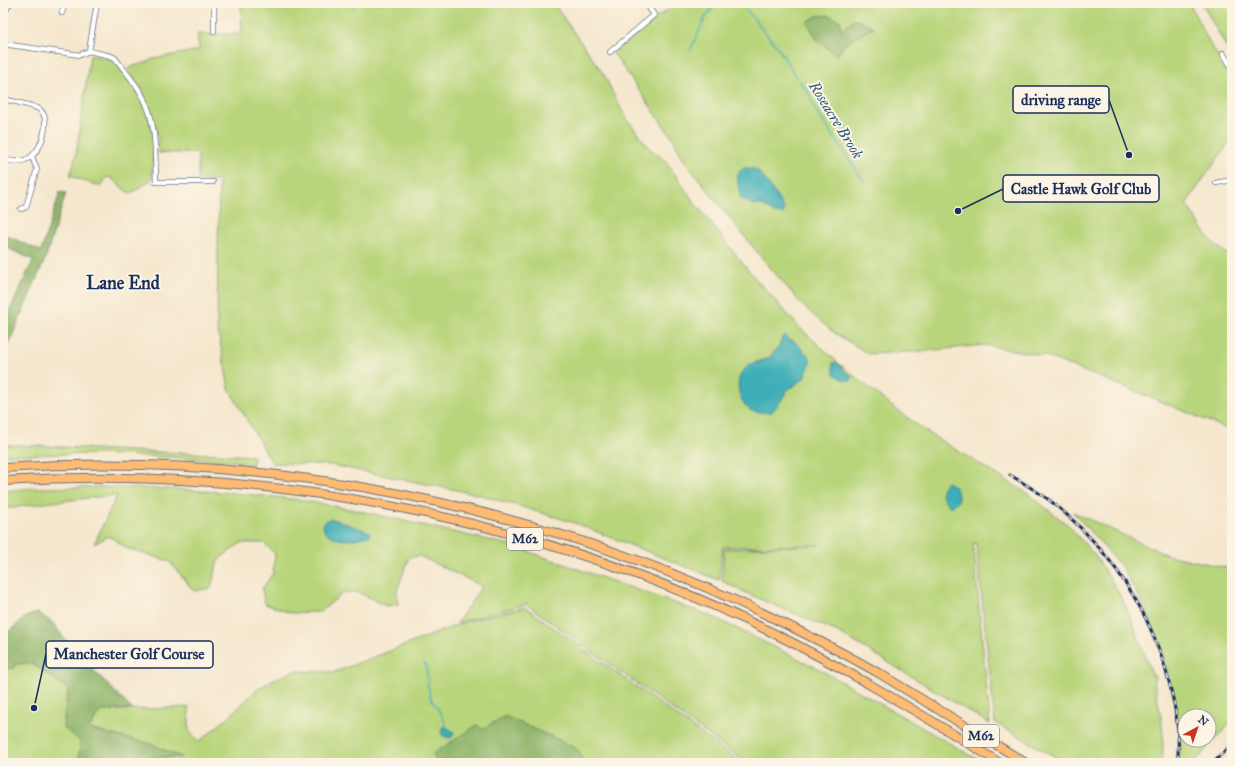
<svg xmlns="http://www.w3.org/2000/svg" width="1235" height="766" font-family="'IM FELL Great Primer',serif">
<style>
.green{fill:#b9d57c;stroke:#6a826d;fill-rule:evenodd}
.forest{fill:#92b66c;stroke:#567265}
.water{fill:#3caeb6;stroke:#2c6e8a}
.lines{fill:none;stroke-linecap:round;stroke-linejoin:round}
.stream{stroke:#3caeb6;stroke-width:1.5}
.minor-casing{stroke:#676f85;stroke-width:6}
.motorway-casing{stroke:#676f85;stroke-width:10}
.minor{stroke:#fff;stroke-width:4.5}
.motorway{stroke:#febb71;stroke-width:8}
.rail-casing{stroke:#1b2f5e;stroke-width:3}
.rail{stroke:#fcf5e5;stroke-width:1.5;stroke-dasharray:4.5;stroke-linecap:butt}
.labels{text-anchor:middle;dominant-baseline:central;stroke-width:4;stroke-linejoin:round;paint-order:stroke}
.shield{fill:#fcf5e5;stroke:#5e6a86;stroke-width:1}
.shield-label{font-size:13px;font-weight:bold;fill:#1b2f5e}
.water-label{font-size:15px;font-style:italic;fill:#275b7d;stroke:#fcf5e5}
.district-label{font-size:18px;font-weight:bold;fill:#1b2f5e;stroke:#fcf5e5}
.leader{fill:none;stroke:#1b2f5e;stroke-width:1.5}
.callout-dot{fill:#1b2f5e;stroke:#fcf5e5;stroke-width:1.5}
.callout{fill:#fcf5e5;stroke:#1b2f5e;stroke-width:1.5}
.callout-label{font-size:15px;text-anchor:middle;font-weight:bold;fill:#1b2f5e}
</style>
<rect width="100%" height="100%" fill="#fcf5e5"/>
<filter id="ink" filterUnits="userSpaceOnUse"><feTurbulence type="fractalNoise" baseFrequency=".025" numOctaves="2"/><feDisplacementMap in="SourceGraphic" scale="8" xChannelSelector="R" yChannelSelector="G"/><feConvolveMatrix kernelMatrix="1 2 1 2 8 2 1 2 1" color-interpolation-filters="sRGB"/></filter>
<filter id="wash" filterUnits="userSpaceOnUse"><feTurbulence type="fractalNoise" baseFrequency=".012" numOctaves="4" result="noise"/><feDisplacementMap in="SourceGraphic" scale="16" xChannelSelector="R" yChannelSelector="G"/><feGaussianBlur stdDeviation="0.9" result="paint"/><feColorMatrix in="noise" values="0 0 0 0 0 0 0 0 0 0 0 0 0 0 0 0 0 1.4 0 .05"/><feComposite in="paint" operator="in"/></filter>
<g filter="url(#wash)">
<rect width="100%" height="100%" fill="#f5e7cd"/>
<path class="green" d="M241 3H348L353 8 357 3H553L605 76 616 100 627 119 649 148 666 161 693 201 748 270 800 328 842 366 894 408 930 434 1027 493 1069 526 1082 541 1096 557 1112 581 1128 611 1153 676H1155L1154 681C1159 707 1167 736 1161 763H1066L995 723 976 543H973L990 724 838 632 746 593 722 581 724 549 819 545 723 547 719 580 572 522 481 495 331 465 272 463 229 389 217 327 219 181 198 180V153H158V137L143 90 128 69C137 63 145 65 152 59L199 50 197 34H242ZM782 337 789 341 795 385 788 389 779 404 754 363 768 358 779 346Z
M679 3H1189L1210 44 1232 79V138L1186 204 1211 241 1232 258V431L1130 389 1045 356 985 345 925 351 869 354 833 332 804 307 758 253 713 197 683 159 674 140 613 53 660 15Z
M1202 3H1232V57Z
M90 55 110 59 115 61 135 87 142 99 149 118 154 135 152 179 132 193 127 192 110 177 106 178 101 187 70 176 76 155Z
M3 445C46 445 88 449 131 451 171 453 212 453 253 456V464L224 460 100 454 3 455Z
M109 487 171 489 235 493 301 500 360 511 510 545 711 616 821 670 984 763H747L526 604 457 623 482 586 419 556 409 557 397 591 398 604 386 606 358 592 343 593 320 612 291 613 265 604 262 589 273 573 275 554 264 543H241L218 560 211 588 194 591 169 561 128 549 109 536 94 544 117 495 44 503 3 509V491L34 488Z
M1073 512 1167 555 1232 569V721L1194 763H1179L1180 730 1169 675 1147 612 1122 567ZM1185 716H1209V740H1185Z
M525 607 742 763H139L150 757H180L89 729 100 711 189 707V731L199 742 231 715 254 692 272 680 295 671 335 672 465 622Z
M31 663 68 689 63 727 107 763H3V664Z"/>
<path class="forest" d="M829 15 840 21 842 30 854 19 874 27 845 44 837 56 818 41 807 22 817 16Z
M60 192 66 193 46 257 3 357V326L33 260 3 246V234L41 251Z
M38 613 53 623 68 644 132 709 100 711 89 729 151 744 181 757H151L139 763H79L80 741 63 727 68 689 31 663 15 664 14 668 3 670V641L7 633 27 616Z
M505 716 568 744 578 750 584 763H433L436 760 433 754 477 725 482 729Z"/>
<path class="water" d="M745 168C749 168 753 168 757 170 764 176 780 201 784 209L783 214 774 213 762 205H753L740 198 737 174 741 170Z
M786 336 789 341 793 340 810 357V365L804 378 795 385 788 389 779 404 771 413C765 412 757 413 752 411 739 404 733 381 744 370 750 362 762 363 769 358 776 353 780 345 782 337Z
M836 362 841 366V368L850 375 852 377 851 381C844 381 839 378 834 374L833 367V363Z
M947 482C957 486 958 490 958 501L953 506H949L945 501 941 493 943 487Z
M331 519 339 521 370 532 369 536C350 540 340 544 324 531L323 524 327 520Z
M443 727H446L454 732 452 737 449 738 443 736 441 731Z"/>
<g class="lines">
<path class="stream" d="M741 3 778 48 792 70 809 94 816 111 864 181
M690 51 705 18 716 3
M424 663 426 666C428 676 427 689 431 698 437 709 443 713 446 727"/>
</g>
</g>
<g filter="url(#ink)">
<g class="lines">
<defs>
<path id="minor" d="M6 10 10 3
M62 13 65 3
M214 32V3
M3 44 80 55 89 51
M89 51 111 56 115 58C124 70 134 81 141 93 157 120 155 152 156 182H213
M89 51 97 3
M610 52 654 15 646 3
M1223 53 1232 68
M3 99C11 101 32 105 39 109 52 118 42 147 32 156 24 163 12 162 3 159
M1216 183 1232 180
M21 209 26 207 37 169 32 157"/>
<path id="motorway" d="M3 468C261 450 538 504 771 617 808 635 846 654 882 675 930 704 978 734 1026 763
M3 481C260 464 534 517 765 629 847 669 923 715 1000 763"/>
</defs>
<use href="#minor" class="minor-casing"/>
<use href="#motorway" class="motorway-casing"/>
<use href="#minor" class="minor"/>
<use href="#motorway" class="motorway"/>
<defs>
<path id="rail" d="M1010 475C1025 484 1040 493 1053 503 1110 549 1151 611 1169 682 1176 708 1181 736 1177 763
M1213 763 1232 744"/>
</defs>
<use href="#rail" class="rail-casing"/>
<use href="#rail" class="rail"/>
</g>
</g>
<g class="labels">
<g class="shield">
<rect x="507" y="528" width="36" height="22" rx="3"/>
<rect x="963" y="725" width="36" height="22" rx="3"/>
</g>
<g class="shield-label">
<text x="525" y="539">M62</text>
<text x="981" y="736">M62</text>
</g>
<g class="water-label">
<text transform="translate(836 120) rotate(58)">Roseacre Brook</text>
</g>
<g class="district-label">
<text x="123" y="283">Lane End</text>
</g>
</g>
<path class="leader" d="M1129 155L1109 100M958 211L1003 189M34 708L46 654"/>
<g class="callout-dot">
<circle cx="1129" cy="155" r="4"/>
<circle cx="958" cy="211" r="4"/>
<circle cx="34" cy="708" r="4"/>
</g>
<g class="callout">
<rect x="1013" y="86" width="96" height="27" rx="4"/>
<rect x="1003" y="175" width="156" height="27" rx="4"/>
<rect x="46" y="641" width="167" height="27" rx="4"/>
</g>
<g class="callout-label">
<text x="1061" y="105">driving range</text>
<text x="1081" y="194">Castle Hawk Golf Club</text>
<text x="129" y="659">Manchester Golf Course</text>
</g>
<rect width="1235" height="766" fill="none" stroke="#fcf5e5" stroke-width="16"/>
<g transform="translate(1197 728) rotate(40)"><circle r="19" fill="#fcf5e5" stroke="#a2a6af"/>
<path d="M0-3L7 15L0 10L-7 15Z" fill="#c8321e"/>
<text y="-6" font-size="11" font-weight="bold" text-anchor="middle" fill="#1b2f5e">N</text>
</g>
</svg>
